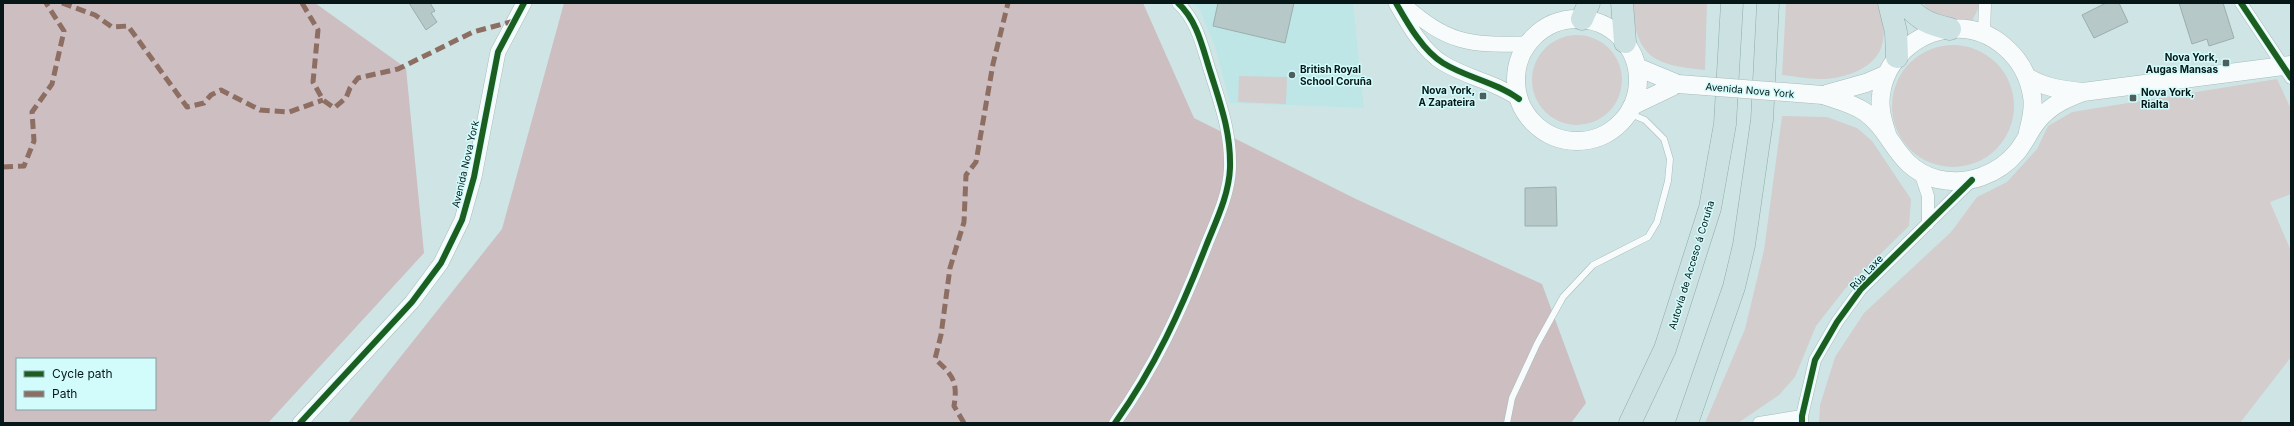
<svg xmlns="http://www.w3.org/2000/svg" width="2294" height="426" font-family="Inter,sans-serif">
<style>
.built{fill:#bfe6e6}
.green{fill:#d3cdce}
.forest{fill:#cdbec1;fill-rule:evenodd}
.building{fill:#b6c8c8;stroke:#9cadad}
.lines{fill:none;stroke-linecap:round;stroke-linejoin:round}
.service-casing{stroke:#a8baba;stroke-width:7}
.minor-casing{stroke:#a8baba;stroke-width:13}
.tertiary-casing{stroke:#a8baba;stroke-width:16}
.secondary-casing{stroke:#a8baba;stroke-width:19}
.motorway-casing{stroke:#8eabab;stroke-width:23}
.service{stroke:#f8fbfb;stroke-width:6}
.minor{stroke:#f8fbfb;stroke-width:12}
.tertiary{stroke:#f8fbfb;stroke-width:15}
.secondary{stroke:#f8fbfb;stroke-width:18}
.motorway{stroke:#cce2e2;stroke-width:22}
.secondary-bridge-casing{stroke:#a8baba;stroke-width:19;stroke-linecap:butt}
.secondary-bridge{stroke:#f8fbfb;stroke-width:18}
.quiet{stroke:#8d6e63;stroke-width:5;stroke-dasharray:10 5;stroke-linecap:butt}
.cycleway-casing{stroke:#d2fcfc;stroke-width:8}
.cycleway{stroke:#1b5e20;stroke-width:6}
.poi-dot{fill:#4d5f5f;stroke:#d2fcfc;stroke-width:1.5}
.labels{text-anchor:middle;dominant-baseline:central;stroke-width:3;stroke-linejoin:round;paint-order:stroke}
.poi-label{font-size:10px;font-weight:bold;fill:#071717;stroke:#d2fcfc;text-anchor:end}
.street-label{font-size:10px;fill:#071717;stroke:#d2fcfc}
</style>
<rect width="100%" height="100%" fill="#cfe5e5"/>
<path class="built" d="M1192 3H1353L1364 108 1230 103 1215 47 1200 10Z"/>
<path class="green" d="M1632 3H1707L1705 70C1654 65 1636 58 1632 3Z
M1786 3H1877C1883 16 1886 30 1882 45 1876 69 1841 80 1819 79 1807 79 1794 76 1782 75Z
M1923 3H1977L1979 7 1972 21C1955 19 1933 20 1923 3Z
M1532 80a45 45 0 1 1 90 0a45 45 0 1 1-90 0Z
M1892 106a61 61 0 1 1 122 0a61 61 0 1 1-122 0Z
M1239 76 1287 77 1286 104 1238 102Z
M2277 79 2291 109V194L2270 202 2291 251V357L2240 423H1819L1820 405 1835 357 1864 313 1951 232 1977 197 2007 182 2037 149 2048 126 2072 112Z
M1782 116 1827 117 1857 128 1872 141 1911 199 1909 226 1845 289 1816 326 1795 377 1779 395 1738 423H1705L1745 329 1764 250Z"/>
<path class="forest" d="M3 3H315L406 68 424 253 268 423H3ZM17 359H155V409H17Z
M564 3H1143L1194 118 1356 199 1542 284 1586 403 1571 423H348L502 229Z"/>
<path class="building" d="M409 3H430L435 11 431 13 437 22 426 30Z
M1218 3H1294L1285 43 1213 26Z
M2106 3H2119L2128 22 2094 38 2082 15Z
M2179 3H2223L2234 38 2209 46 2207 39 2192 44Z
M1556 187 1557 226H1525V188Z"/>
<g class="lines">
<defs>
<path id="service" d="M1507 423 1512 398 1537 344 1563 297 1593 265 1648 237 1657 222 1668 181 1670 159 1664 139 1645 120 1628 113"/>
<path id="minor" d="M2241 3 2291 78
M1984 34 1985 3
M1920 172 1928 196V224
M1115 423C1155 367 1181 310 1206 246 1216 221 1229 195 1230 168 1231 133 1221 106 1211 74 1203 50 1198 21 1178 3
M1759 423 1802 416
M1802 423V416L1815 360 1837 322 1861 289 1972 180"/>
<path id="tertiary" d="M1396 3C1408 24 1423 51 1443 63 1467 78 1496 82 1519 99
M1402 3C1448 44 1468 45 1527 44
M300 423 412 302 441 263 462 220 474 177 498 52 524 3"/>
<path id="secondary" d="M1516 80a61 61 0 1 1 122 0a61 61 0 1 1-122 0Z
M1637 67 1678 84
M2027 77C2046 88 2062 90 2083 92L2291 65
M1823 95C1837 100 1852 103 1865 112 1894 133 1896 168 1937 179 1967 186 1998 175 2017 152 2026 141 2031 127 2041 117 2053 104 2067 98 2083 92
M1823 95 1866 83 1887 74
M1632 106 1678 84
M1887 134C1883 121 1879 109 1881 95 1885 60 1916 32 1951 29 1991 25 2026 57 2032 96 2034 108 2031 120 2028 132"/>
<path id="motorway" d="M1622 3 1625 42
M1889 3 1896 32 1897 57
M1905 3C1919 20 1929 24 1950 29
M1582 19 1589 3
M1630 423 1665 349 1710 208 1725 124 1732 3
M1687 423 1734 287 1744 245 1762 120 1768 3"/>
</defs>
<use href="#service" class="service-casing"/>
<use href="#minor" class="minor-casing"/>
<use href="#tertiary" class="tertiary-casing"/>
<use href="#secondary" class="secondary-casing"/>
<use href="#motorway" class="motorway-casing"/>
<use href="#service" class="service"/>
<use href="#minor" class="minor"/>
<use href="#tertiary" class="tertiary"/>
<use href="#secondary" class="secondary"/>
<use href="#motorway" class="motorway"/>
<defs>
<path id="secondary-bridge" d="M1678 84 1823 95"/>
</defs>
<use href="#secondary-bridge" class="secondary-bridge-casing"/>
<use href="#secondary-bridge" class="secondary-bridge"/>
<path class="quiet" d="M62 3 95 15 112 27 128 26 187 107 204 103 211 95 221 90 260 110 289 112 323 100
M302 3 318 30 313 82 323 100 334 108 346 98 350 88 358 78 398 69 473 32 514 21
M3 167 24 166 34 141 32 112 52 84 64 31 46 3
M964 423 954 406C958 382 953 375 935 359L941 335 950 268 964 222 966 175 976 162 993 64 1008 3"/>
<defs>
<path id="cycleway" d="M1396 3C1408 24 1423 51 1443 63 1467 78 1496 82 1519 99
M2241 3 2291 78
M300 423 412 302 441 263 462 220 474 177 498 52 524 3
M1115 423C1155 367 1181 310 1206 246 1216 221 1229 195 1230 168 1231 133 1221 106 1211 74 1203 50 1198 21 1178 3
M1802 423V416L1815 360 1837 322 1861 289 1972 180"/>
</defs>
<use href="#cycleway" class="cycleway-casing"/>
<use href="#cycleway" class="cycleway"/>
</g>
<g class="poi-dot">
<rect x="2222" y="59" width="8" height="8" rx="2"/>
<circle cx="1292" cy="75" r="4"/>
<rect x="1479" y="92" width="8" height="8" rx="2"/>
<rect x="2129" y="94" width="8" height="8" rx="2"/>
</g>
<g class="labels">
<g class="poi-label">
<text x="2218" y="57">Nova York,<tspan x="2218" dy="12">Augas Mansas</tspan></text>
<text x="1300" y="69" text-anchor="start">British Royal<tspan x="1300" dy="12">School Coruña</tspan></text>
<text x="1475" y="90">Nova York,<tspan x="1475" dy="12">A Zapateira</tspan></text>
<text x="2141" y="92" text-anchor="start">Nova York,<tspan x="2141" dy="12">Rialta</tspan></text>
</g>
<g class="street-label">
<text transform="translate(1750 90) rotate(5)">Avenida Nova York</text>
<text transform="translate(465 164) rotate(-77)">Avenida Nova York</text>
<text transform="translate(1691 265) rotate(-73)">Autovía de Acceso á Coruña</text>
<text transform="translate(1866 272) rotate(-47)">Rúa Laxe</text>
</g>
</g>
<rect width="2294" height="426" fill="none" stroke="#071717" stroke-width="8"/>
<rect x="16" y="358" width="140" height="52" fill="#d2fcfc" stroke="#81a0a0"/>
<rect x="24" y="371" width="20" height="6" fill="#1b5e20" stroke="#81a0a0"/>
<text x="52" y="378" font-size="12" fill="#071717">Cycle path</text>
<rect x="24" y="391" width="20" height="6" fill="#8d6e63" stroke="#81a0a0"/>
<text x="52" y="398" font-size="12" fill="#071717">Path</text>
</svg>
